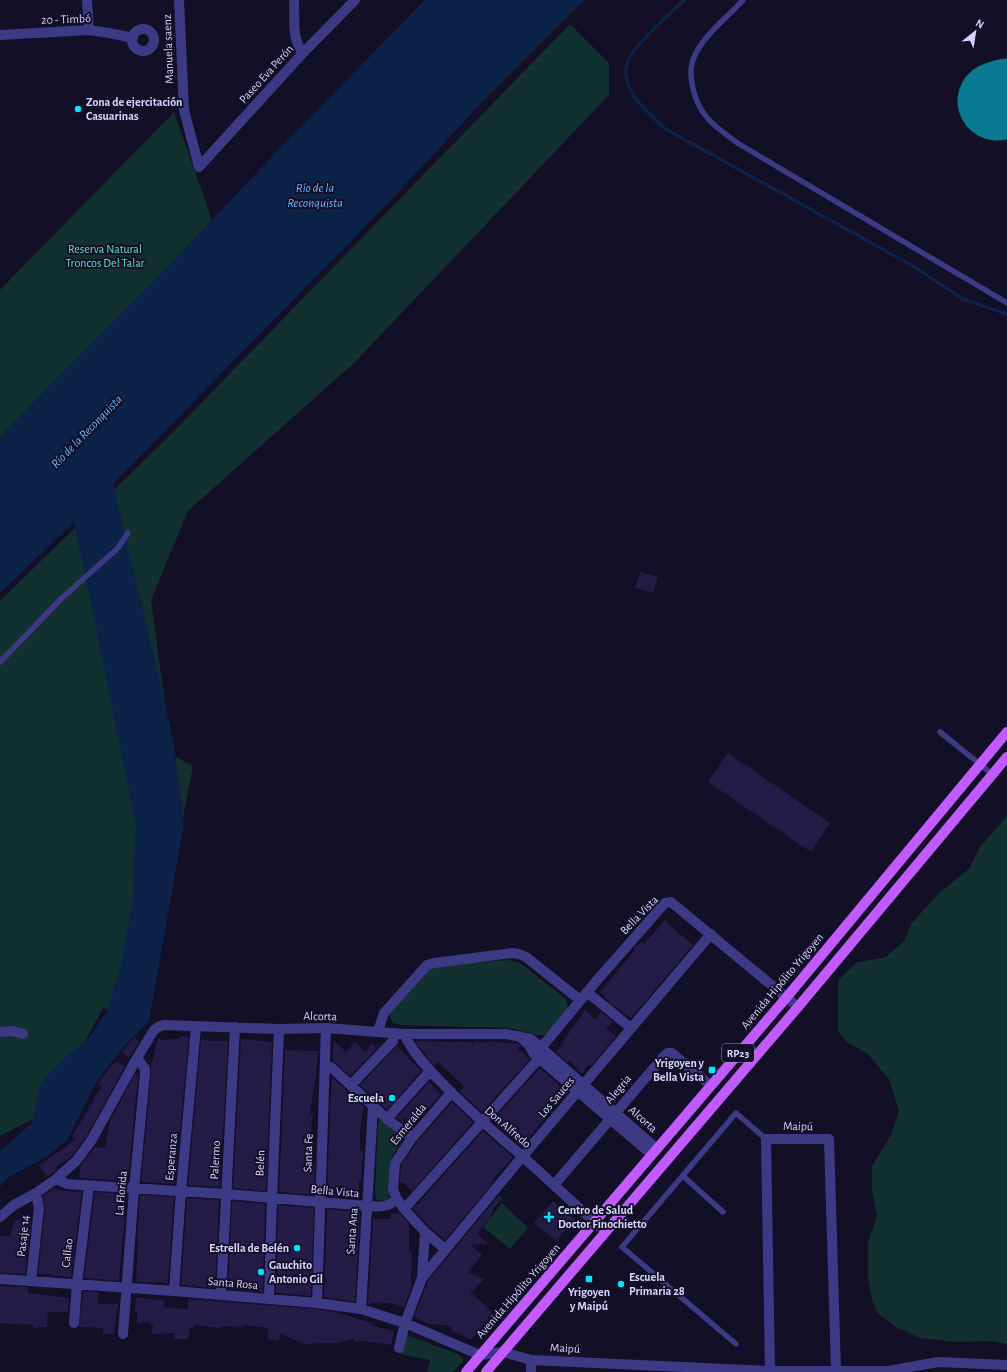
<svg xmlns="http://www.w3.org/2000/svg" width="1007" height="1372" font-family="'Alegreya Sans',sans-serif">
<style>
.green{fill:#12302f}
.water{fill:#0c2248}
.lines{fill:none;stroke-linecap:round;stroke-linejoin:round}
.stream{stroke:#0c2248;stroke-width:3.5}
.runway{stroke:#0a7a92;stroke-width:79}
.building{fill:#241b47}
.lane{stroke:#3d3a85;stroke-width:5.5}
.street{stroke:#3d3a85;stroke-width:10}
.primary{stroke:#c25bff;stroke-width:10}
.poi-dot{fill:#00e5ff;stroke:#130f26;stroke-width:1.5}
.labels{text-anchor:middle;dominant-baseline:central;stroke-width:4;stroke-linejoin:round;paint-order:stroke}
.shield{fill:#130f26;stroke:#9e99be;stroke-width:1}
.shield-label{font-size:11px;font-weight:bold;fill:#d9d4ff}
.street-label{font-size:12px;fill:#d9d4ff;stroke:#130f26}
.poi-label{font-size:12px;font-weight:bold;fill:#d9d4ff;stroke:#130f26;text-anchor:start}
.park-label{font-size:12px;fill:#5fe0c0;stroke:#130f26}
.water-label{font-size:13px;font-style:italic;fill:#62b6ff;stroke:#130f26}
</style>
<rect width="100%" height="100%" fill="#130f26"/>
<path class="green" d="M570 24 609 63V95L355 362 188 511 151 600 172 755 193 766 144 1020 103 1008 79 1053 41 1115 0 1136V601L170 435Z
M174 112 212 220 179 255 0 437V290Z
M1007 816V1344L992 1341 955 1342 920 1338 896 1327 878 1314 872 1300 868 1276V1242L877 1216 872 1191V1166L891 1135 899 1111 889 1079 868 1054 847 1042 838 1031V980L856 963 886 957 905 940 911 924 939 893 969 869 980 847Z
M509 960 520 963 565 998 568 1005 567 1009 548 1033 543 1035H538L510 1028 401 1025 393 1023 389 1016 390 1012 429 969 439 965Z
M380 1119 402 1137 403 1141 392 1156 391 1159 389 1198 386 1200H377L375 1195 378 1122Z
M502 1203 528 1228 510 1249 483 1227Z
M404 1334 458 1354 464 1360 453 1372H427L430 1360 400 1354Z"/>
<path class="water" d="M425 0H584L486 98 389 202 113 484 162 690 174 744 184 823 149 1022 128 1042 110 1064 94 1086 68 1139 48 1156 7 1178 0 1187V1151L32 1123 40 1084 63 1059 89 1038 107 1011 121 966 126 932 134 897 133 868 136 826 74 522 0 593V437L179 255 280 148Z"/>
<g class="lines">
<path class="stream" d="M684 0C669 15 638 41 629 59 624 69 626 81 631 91 639 106 653 117 664 128L913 266 963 299 1007 314"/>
<path class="runway" d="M997 101 1007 98"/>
</g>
<path class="building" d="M640 572 658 577 653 593 635 588Z
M728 753 830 823 811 852 708 782Z
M665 920 681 936 682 935 693 945 631 1018 610 1003 600 992 635 950 633 949 636 946 642 942 644 944Z
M585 1010 595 1019 601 1012 613 1022 606 1029 616 1036 591 1066 589 1065 582 1074 569 1060 567 1062 556 1052 564 1044 562 1043Z
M180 1036 189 1037 175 1184 141 1182 151 1075V1063H152L158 1038 163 1040 180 1039Z
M135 1037 139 1042 129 1058 122 1052Z
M201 1039 212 1041H228L220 1187 188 1185Z
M241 1039 272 1042 266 1191 233 1188Z
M333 1040 346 1052 355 1042 365 1052 372 1043 377 1048 350 1076 333 1061Z
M415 1041 461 1042 462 1041 474 1043 475 1041 488 1043 489 1041 518 1044 521 1046 518 1049 530 1059 482 1112 460 1092 464 1086 438 1062 434 1066Z
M397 1046 421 1071 387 1110 360 1085Z
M285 1050 318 1051 316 1075 309 1118 313 1111 308 1162 315 1163 314 1195 279 1192Z
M116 1062 125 1066 86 1137 71 1157 55 1168 56 1170 47 1177 39 1165 63 1149 75 1139 72 1136 94 1100 93 1099 102 1086 98 1083 111 1066Z
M540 1068 567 1092 547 1115 522 1147 492 1121Z
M135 1074 138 1076 128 1181 79 1178 81 1165 95 1147 105 1148 110 1121Z
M332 1077 364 1107 360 1130V1151H363L361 1181H359V1199L327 1196 330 1110Z
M429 1082 441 1094 414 1126 404 1117 401 1121 397 1118Z
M452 1102 473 1122 412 1191 403 1182H400L401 1165 417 1142Z
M483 1131 513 1157 496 1176 490 1186 445 1240 430 1227 413 1209Z
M53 1189 76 1192 82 1191 71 1277 54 1276 55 1275 38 1274 45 1209 43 1196Z
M95 1192 127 1194 119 1281 84 1278Z
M140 1195 174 1197 168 1283 136 1282 138 1239H137Z
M499 1195 502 1198 494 1208 490 1218 477 1233 488 1244H470L482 1255 468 1272 484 1279 470 1294 474 1295 492 1312 478 1332 471 1340 451 1330 452 1326 429 1324 414 1317 428 1281Z
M187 1198 219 1200 215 1288 181 1285Z
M232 1201 265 1204 263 1292 228 1289Z
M553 1201 575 1219 556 1241 534 1223Z
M278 1205 314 1208 311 1296 276 1293Z
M327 1209 360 1212V1213L355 1302 324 1297Z
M391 1213 400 1214 409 1224V1253H412L411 1262H413L411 1268V1288L404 1307 396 1306V1304L371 1302V1304H368L373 1219H391Z
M15 1220H31L25 1274 0 1273V1236H10Z
M0 1286 28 1287V1293L69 1298 68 1312H48L47 1327 33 1328V1325L0 1323Z
M83 1291 98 1292V1304H118L114 1334H103V1328L79 1327Z
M136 1297 165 1301 164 1307 188 1309V1299L316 1309 335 1312 372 1323V1326L394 1331 391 1345 362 1341 353 1342 354 1339 337 1343 303 1344 280 1333 279 1341 268 1339V1328L244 1325V1327L221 1326 220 1328 194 1325 193 1328H190L188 1339H173L174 1333 152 1334 153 1324H150V1322L137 1323V1313L135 1312Z"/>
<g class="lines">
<path class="lane" d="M743 0C728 17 707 32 696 53 691 62 690 73 692 83 696 114 715 127 739 144L1007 303
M0 662 62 598 118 548 128 533
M940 732 992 774
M683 1176 723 1212
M736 1344 622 1247 736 1113 766 1139"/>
<path class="street" d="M87 0 89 30
M179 0 184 110 199 167
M294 0C295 17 291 39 303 53
M132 40a11 11 0 1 1 22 0a11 11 0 1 1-22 0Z
M0 35 89 30 109 33 133 38
M199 167 303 53 355 0
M587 992 631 1028
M378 1031 384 1013 427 965 434 963 512 953 519 954 526 957 580 1000
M0 1032 12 1031 23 1034
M404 1034C413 1053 428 1069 443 1084 468 1110 495 1133 522 1156 550 1181 577 1207 605 1231
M519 1036 528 1044 534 1054 651 1154
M534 1054 541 1048 598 979 665 903 671 902 798 1007
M325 1064 332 1068 387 1119 412 1138
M351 1085 393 1041 394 1033
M451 1093 412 1138 395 1163 393 1190 397 1199 404 1209 536 1062 542 1060
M387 1119 430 1071
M56 1179 67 1184 226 1194 367 1206C379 1207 387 1208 397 1199
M554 1185 665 1055 668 1053H672L710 1085
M0 1217 14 1205 36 1193 56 1179 76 1161 91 1141 137 1058 154 1030 160 1026 165 1025 279 1029 326 1028 404 1034H506L531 1039 656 1148
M425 1232 445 1249
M422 1278 522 1157 711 934
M0 1279 174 1291 317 1303 361 1309 405 1323 480 1355 503 1352 531 1360 770 1371H888L938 1362 1007 1365
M31 1281 39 1208 36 1193
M174 1291 181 1191 196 1027
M221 1295 235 1027
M269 1299 272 1199 279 1029
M317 1303 326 1028
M361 1309 373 1106
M74 1323 77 1284 89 1186
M123 1334 134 1189 145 1074V1069L137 1058
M399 1348 405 1323 422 1278 425 1232 404 1209
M531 1360V1372
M770 1371 766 1139H829L836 1371"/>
<path class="primary" d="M466 1372 786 998 1007 732
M486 1372 798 1007 1007 757"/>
</g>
<g class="poi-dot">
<circle cx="78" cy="109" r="4"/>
<rect x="708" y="1066" width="8" height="8" rx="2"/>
<circle cx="392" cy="1098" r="4"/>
<path d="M547 1211h4v4h4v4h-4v4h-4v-4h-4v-4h4z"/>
<circle cx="297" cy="1248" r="4"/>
<circle cx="261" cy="1272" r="4"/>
<rect x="585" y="1275" width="8" height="8" rx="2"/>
<circle cx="621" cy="1284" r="4"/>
</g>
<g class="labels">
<rect class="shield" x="722" y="1044" width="32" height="18" rx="3"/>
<g class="shield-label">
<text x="738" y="1053">RP23</text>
</g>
<g class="street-label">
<text transform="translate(66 19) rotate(-2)">20 - Timbó</text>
<text transform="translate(168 49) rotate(-92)">Manuela saenz</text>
<text transform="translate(266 74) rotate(-48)">Paseo Eva Perón</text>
<text transform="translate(639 915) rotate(-46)">Bella Vista</text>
<text transform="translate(782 981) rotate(-50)">Avenida Hipólito Yrigoyen</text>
<text transform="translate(320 1016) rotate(1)">Alcorta</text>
<text transform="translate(618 1089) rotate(-50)">Alegria</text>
<text transform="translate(556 1097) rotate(-50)">Los Sauces</text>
<text transform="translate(643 1119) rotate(41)">Alcorta</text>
<text transform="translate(408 1124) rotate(-51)">Esmeralda</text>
<text transform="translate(798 1126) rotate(1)">Maipú</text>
<text transform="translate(508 1127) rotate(41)">Don Alfredo</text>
<text transform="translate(308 1153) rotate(-88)">Santa Fe</text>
<text transform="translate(171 1157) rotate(-85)">Esperanza</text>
<text transform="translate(215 1160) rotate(-87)">Palermo</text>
<text transform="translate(260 1163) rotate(-87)">Belén</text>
<text transform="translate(335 1191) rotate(5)">Bella Vista</text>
<text transform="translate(121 1193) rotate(-85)">La Florida</text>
<text transform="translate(352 1231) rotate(-86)">Santa Ana</text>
<text transform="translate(23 1236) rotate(-84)">Pasaje 14</text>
<text transform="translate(67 1253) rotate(-83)">Callao</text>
<text transform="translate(233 1283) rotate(5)">Santa Rosa</text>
<text transform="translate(518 1291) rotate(-49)">Avenida Hipólito Yrigoyen</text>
<text transform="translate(565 1348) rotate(3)">Maipú</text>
</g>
<g class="poi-label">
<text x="86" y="102">Zona de ejercitación<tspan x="86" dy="14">Casuarinas</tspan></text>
<text x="704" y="1063" text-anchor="end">Yrigoyen y<tspan x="704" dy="14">Bella Vista</tspan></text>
<text x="384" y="1098" text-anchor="end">Escuela</text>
<text x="558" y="1210">Centro de Salud<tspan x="558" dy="14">Doctor Finochietto</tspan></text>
<text x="289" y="1248" text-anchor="end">Estrella de Belén</text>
<text x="269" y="1265">Gauchito<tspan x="269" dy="14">Antonio Gil</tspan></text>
<text x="629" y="1277">Escuela<tspan x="629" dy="14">Primaria 28</tspan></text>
<text x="589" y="1292" text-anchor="middle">Yrigoyen<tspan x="589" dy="14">y Maipú</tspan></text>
</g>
<g class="park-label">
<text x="105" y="249">Reserva Natural<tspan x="105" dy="14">Troncos Del Talar</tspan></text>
</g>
<g class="water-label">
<text x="315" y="188">Río de la<tspan x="315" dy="15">Reconquista</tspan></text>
<text transform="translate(87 432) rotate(-46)">Río de la Reconquista</text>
</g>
</g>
<g transform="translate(975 32) rotate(30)" stroke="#130f26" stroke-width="3" paint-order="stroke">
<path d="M0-3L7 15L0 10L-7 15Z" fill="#d9d4ff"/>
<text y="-6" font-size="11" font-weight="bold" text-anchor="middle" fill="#d9d4ff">N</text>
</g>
</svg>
